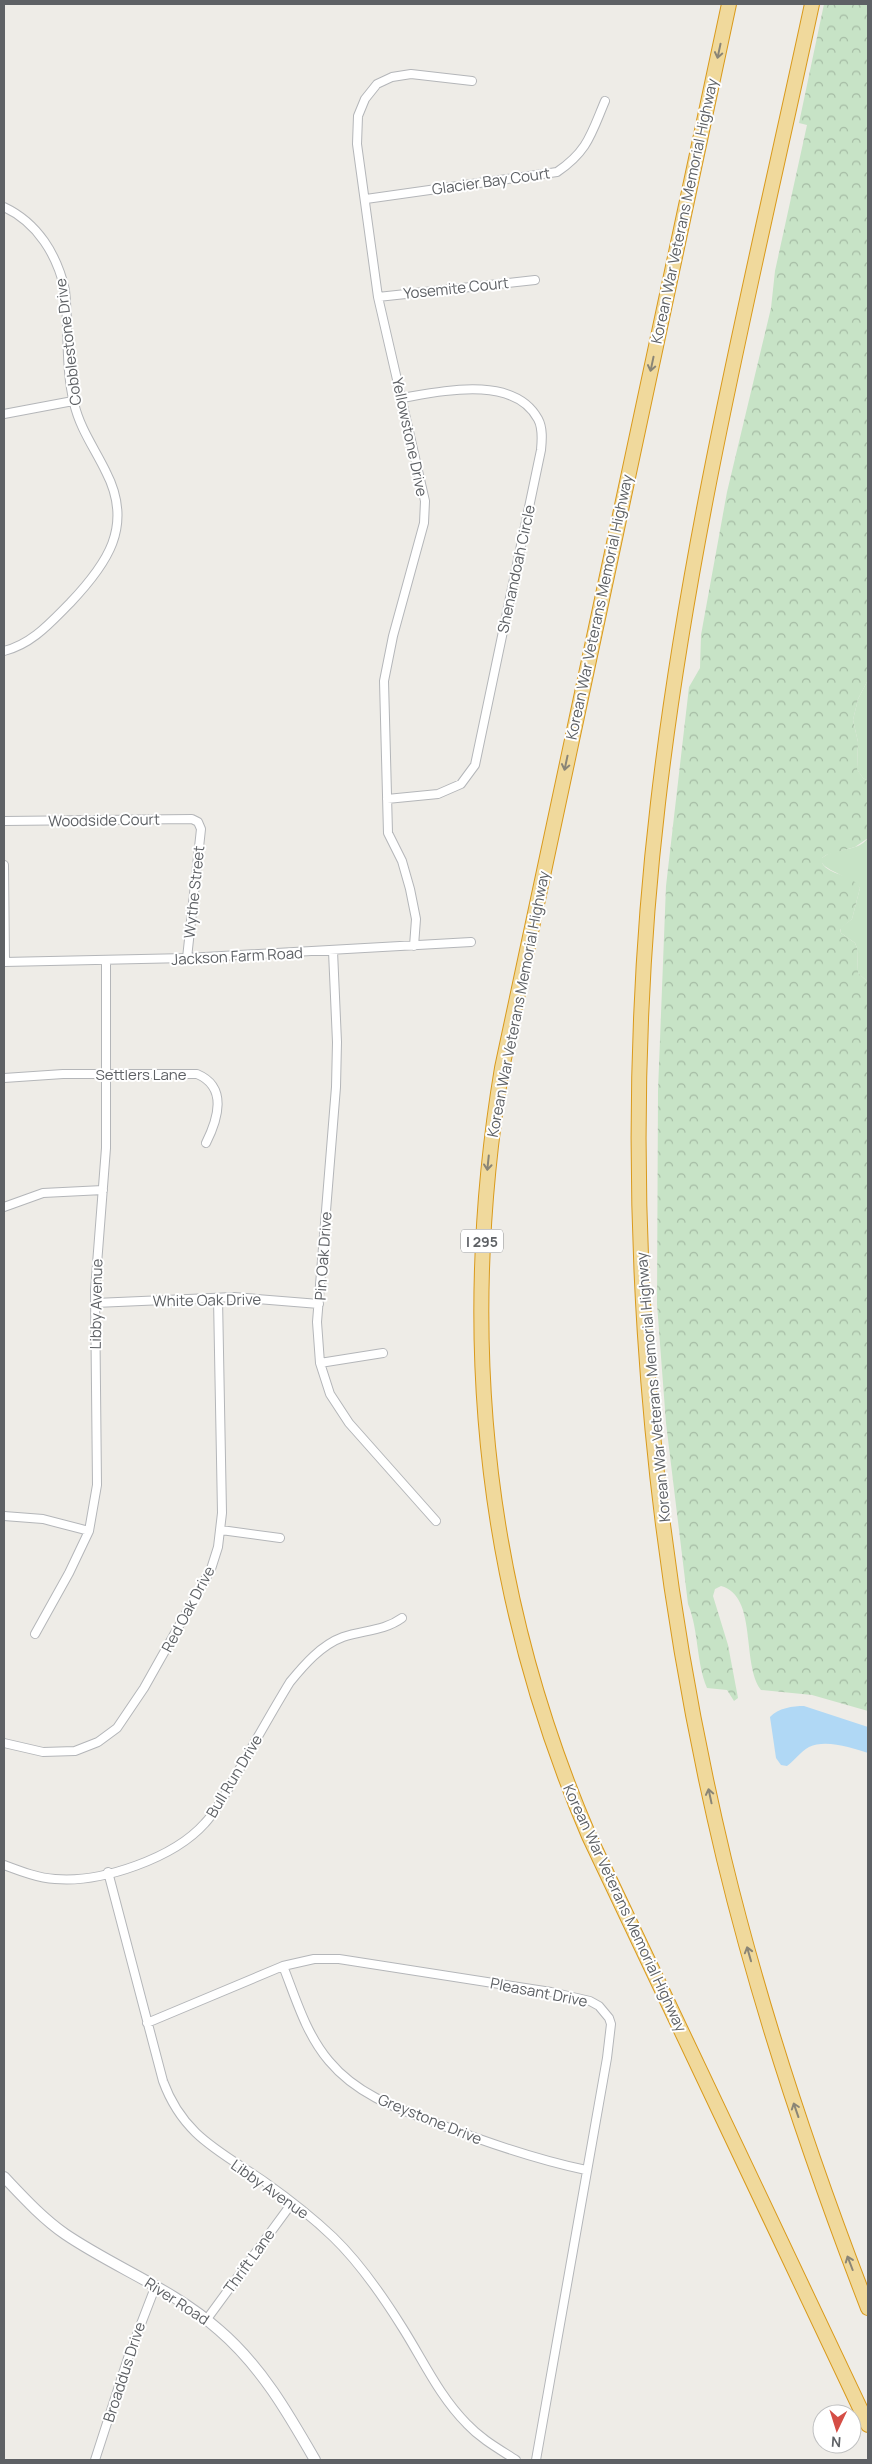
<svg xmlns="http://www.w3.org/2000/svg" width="872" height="2464" font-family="Manrope,sans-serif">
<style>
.green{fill:#c7e3c6}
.forest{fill:url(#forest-crowns)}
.water{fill:#b0d8f5}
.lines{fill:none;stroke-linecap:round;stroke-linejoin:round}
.street-casing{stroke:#b4b6b9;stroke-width:10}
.secondary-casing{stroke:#b3b5b9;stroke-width:12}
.highway-casing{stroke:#d99a1c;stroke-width:16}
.street{stroke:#fff;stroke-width:8}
.secondary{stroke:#fff;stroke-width:10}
.highway{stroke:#f0d99c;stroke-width:14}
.oneway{stroke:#8a8576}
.labels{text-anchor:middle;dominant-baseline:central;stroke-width:4;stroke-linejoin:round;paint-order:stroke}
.shield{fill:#fff;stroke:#8e9093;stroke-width:1}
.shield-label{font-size:14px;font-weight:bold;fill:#5e6165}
.street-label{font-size:15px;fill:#5e6165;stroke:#fff}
</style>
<defs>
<pattern id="forest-crowns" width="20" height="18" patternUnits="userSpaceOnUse" patternTransform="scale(1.25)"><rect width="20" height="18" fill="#c7e3c6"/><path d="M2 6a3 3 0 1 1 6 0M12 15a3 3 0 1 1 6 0" fill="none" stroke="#a5bba4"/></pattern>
</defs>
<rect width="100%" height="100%" fill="#eeece7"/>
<path class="green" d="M868 680V781L863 778 857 769 858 742 853 720 858 699Z
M868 838V982L858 973 857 948 855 943 841 933 840 928 852 919 860 888C849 876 827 871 822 863V858C835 847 857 853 868 838Z"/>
<path class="forest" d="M824 4H868V680L858 699 853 720 858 742 857 769 863 778 868 781V838L855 847 826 855 822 858V863C829 876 852 873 860 888L852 919 840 929 841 933 855 943 857 948 858 973 868 982V1711L812 1695 761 1690C741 1663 758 1596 721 1586L715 1589 713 1596 728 1645 738 1698 734 1701 727 1690 707 1688C696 1662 699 1631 688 1604L666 1423 657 1304 658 1091 666 886 689 687 700 668 701 635 727 492 771 308 775 271 807 125 799 123Z"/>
<path class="water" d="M804 1706 868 1727V1753C852 1748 826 1739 809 1747 800 1752 795 1760 787 1766L781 1765 776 1758 770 1717C778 1708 793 1706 804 1706Z"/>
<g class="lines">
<defs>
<path id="street" d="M366 199 557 172C588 151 591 134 605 101
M4 207C38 223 57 255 65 290 69 327 65 367 74 403 80 429 95 449 106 472 134 526 107 564 70 603 50 623 32 644 4 651
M378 297 535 280
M4 414 73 401
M387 799 438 794 461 784 475 765 541 450C542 440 543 428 538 419 514 375 443 391 402 398
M4 821 192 819 198 822 201 829 187 958
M4 865 5 962
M414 946 416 919 410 889 402 861 388 833 384 681 393 636 424 523 425 501 378 297 357 144 358 116 365 99 377 84 392 77 411 74 472 81
M333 951 337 1042 336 1087 317 1322 320 1363 330 1394 349 1423 436 1521
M4 962 187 958 471 942
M4 1078 63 1074H197C228 1087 218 1119 206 1143
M4 1207 43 1193 103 1190
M95 1303 234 1297 319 1304
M320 1363 383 1353
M4 1516 43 1519 89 1531
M221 1530 280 1538
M35 1634 69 1573 89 1531 97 1485 95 1290 106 1148V961
M4 1743 43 1752 75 1751 98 1742 117 1728 144 1688 211 1569 218 1547 222 1513 218 1298
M4 1865C20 1871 38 1878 55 1879 102 1883 174 1858 205 1823 218 1809 227 1791 236 1775 254 1744 271 1713 290 1682 304 1665 321 1645 343 1637 364 1630 384 1631 402 1618
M108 1872 163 2081C183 2136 220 2151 265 2182 289 2199 312 2217 333 2237 360 2263 382 2295 402 2327 423 2360 439 2396 467 2424 481 2439 499 2449 516 2460
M283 1966C296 1999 306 2034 329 2061 359 2097 402 2110 444 2126 491 2144 538 2160 586 2170
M147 2023 283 1966 314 1959H339L551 1992 590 2001 599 2006 609 2018 611 2024 607 2058 536 2460
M207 2319 292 2203
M95 2460 129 2355 156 2285"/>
<path id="secondary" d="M4 2177C23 2197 42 2218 65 2234 115 2268 173 2289 219 2330 261 2366 288 2413 315 2460"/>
<path id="highway" d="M729 4 502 1068C458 1332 483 1589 589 1836L868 2425
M812 4C755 269 689 534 658 803 617 1152 642 1517 724 1859 761 2012 811 2161 868 2308"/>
</defs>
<use href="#street" class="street-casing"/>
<use href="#secondary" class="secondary-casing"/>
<use href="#highway" class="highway-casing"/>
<use href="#street" class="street"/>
<use href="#secondary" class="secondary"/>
<use href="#highway" class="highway"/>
</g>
<defs><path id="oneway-shaft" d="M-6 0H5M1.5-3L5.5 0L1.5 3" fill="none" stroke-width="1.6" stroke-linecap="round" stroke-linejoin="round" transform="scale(1.25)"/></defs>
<g class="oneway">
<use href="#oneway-shaft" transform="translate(719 51) rotate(102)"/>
<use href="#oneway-shaft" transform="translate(652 364) rotate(102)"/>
<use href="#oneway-shaft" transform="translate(566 763) rotate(102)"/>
<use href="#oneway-shaft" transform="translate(488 1163) rotate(96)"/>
<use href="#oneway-shaft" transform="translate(710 1796) rotate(-102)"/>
<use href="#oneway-shaft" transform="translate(749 1954) rotate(-106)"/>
<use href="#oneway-shaft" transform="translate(796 2110) rotate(-109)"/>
<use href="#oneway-shaft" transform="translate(850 2263) rotate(-111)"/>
</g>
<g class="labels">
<rect class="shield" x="461" y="1229.5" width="42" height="23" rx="4"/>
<g class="shield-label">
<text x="482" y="1241">I 295</text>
</g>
<g class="street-label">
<text transform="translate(491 181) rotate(-8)">Glacier Bay Court</text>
<text transform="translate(684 211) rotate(-78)">Korean War Veterans Memorial Highway</text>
<text transform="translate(456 288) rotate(-6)">Yosemite Court</text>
<text transform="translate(68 342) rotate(-97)">Cobblestone Drive</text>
<text transform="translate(410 437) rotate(78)">Yellowstone Drive</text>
<text transform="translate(516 569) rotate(-78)">Shenandoah Circle</text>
<text transform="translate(599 607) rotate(-78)">Korean War Veterans Memorial Highway</text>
<text transform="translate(104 820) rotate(-1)">Woodside Court</text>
<text transform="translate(194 892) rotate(-84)">Wythe Street</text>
<text transform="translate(237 956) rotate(-3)">Jackson Farm Road</text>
<text transform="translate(518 1004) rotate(-79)">Korean War Veterans Memorial Highway</text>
<text x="141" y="1074">Settlers Lane</text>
<text transform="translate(323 1256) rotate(-86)">Pin Oak Drive</text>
<text transform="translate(207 1300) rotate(-1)">White Oak Drive</text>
<text transform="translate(96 1304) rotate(-89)">Libby Avenue</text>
<text transform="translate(653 1387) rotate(-95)">Korean War Veterans Memorial Highway</text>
<text transform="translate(188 1609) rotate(-62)">Red Oak Drive</text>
<text transform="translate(234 1776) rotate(-59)">Bull Run Drive</text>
<text transform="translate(625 1908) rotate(65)">Korean War Veterans Memorial Highway</text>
<text transform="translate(539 1992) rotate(11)">Pleasant Drive</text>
<text transform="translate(430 2119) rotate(22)">Greystone Drive</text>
<text transform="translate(270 2189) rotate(35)">Libby Avenue</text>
<text transform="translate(249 2261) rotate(-54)">Thrift Lane</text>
<text transform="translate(177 2301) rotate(33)">River Road</text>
<text transform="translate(124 2372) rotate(-72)">Broaddus Drive</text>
</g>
</g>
<rect width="872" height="2464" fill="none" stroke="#5e6165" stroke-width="10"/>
<g transform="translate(837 2429) rotate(184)"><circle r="24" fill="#ffffff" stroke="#bfc0c1"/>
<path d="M0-4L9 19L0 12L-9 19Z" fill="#d54e46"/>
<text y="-8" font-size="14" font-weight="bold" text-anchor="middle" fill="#5e6165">N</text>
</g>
</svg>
